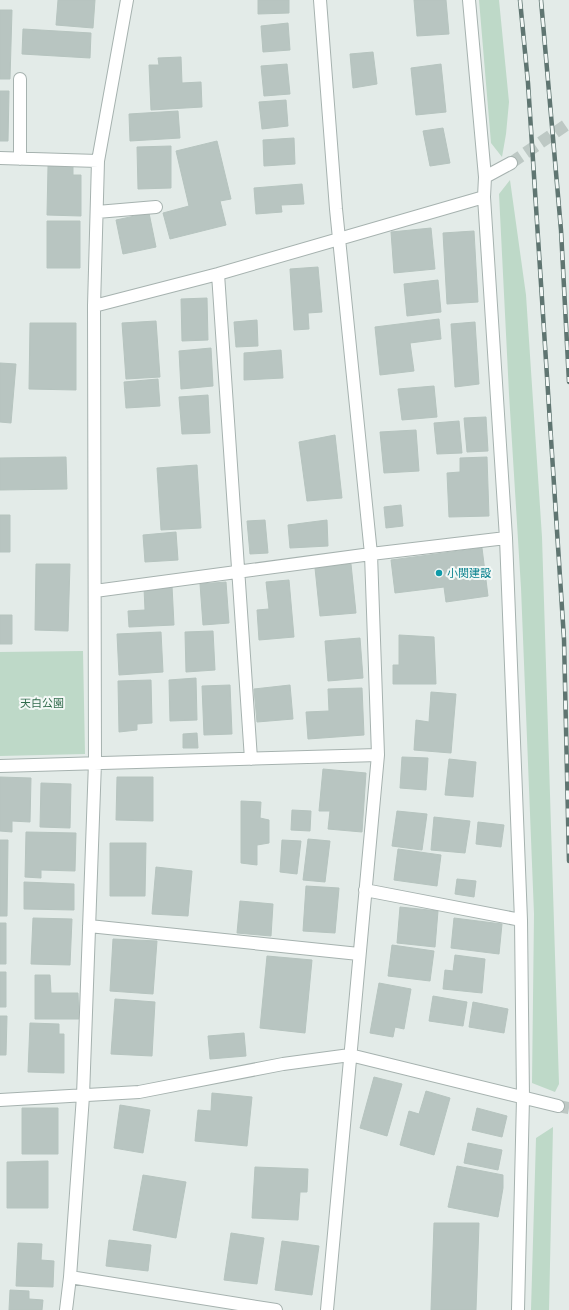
<svg xmlns="http://www.w3.org/2000/svg" width="569" height="1310" font-family="'Fira Sans','Noto Sans JP',sans-serif">
<style>
.green{fill:#bed9c8}
.building{fill:#b8c5c1;stroke:#b6c4bf}
.lines{fill:none;stroke-linecap:round;stroke-linejoin:round}
.minor-tunnel{stroke:#bdc8c4;stroke-width:12;stroke-dasharray:12 6;stroke-linecap:butt}
.minor-casing{stroke:#a6b2af;stroke-width:14}
.minor{stroke:#fff;stroke-width:12}
.rail-casing{stroke:#5f7571;stroke-width:4.5}
.rail{stroke:#f3f8f6;stroke-width:3;stroke-dasharray:9;stroke-linecap:butt}
.culture-dot{fill:#0f9aa8;stroke:#f3f8f6;stroke-width:1.5}
.labels{text-anchor:middle;dominant-baseline:central;stroke-width:4;stroke-linejoin:round;paint-order:stroke}
.culture-label{font-size:11px;fill:#0d838f;stroke:#f3f8f6;text-anchor:start}
.park-label{font-size:11px;fill:#336c4e;stroke:#f3f8f6}
</style>
<rect width="100%" height="100%" fill="#e3ebe8"/>
<path class="green" d="M479 0H499L509 102 506 134 502 157 491 143Z
M510 180 526 295 542 537 559 1084 555 1092 532 1083 534 914 521 588 509 394 499 194Z
M83 651 85 754 0 756V652Z
M553 1127 549 1310H531L536 1138Z"/>
<path class="building" d="M58 0H95L93 28 56 25Z
M258 0H289V13L258 14Z
M414 0H446L449 34 417 36Z
M0 10H12L10 79H0Z
M288 23 290 50 263 52 261 26Z
M23 29 91 33 90 58 22 54Z
M373 52 377 84 353 88 350 54Z
M181 57 182 83 201 82 202 107 151 110 149 65H159L158 58Z
M287 64 290 94 264 96 261 66Z
M441 64 446 112 416 115 411 68Z
M0 91H9L8 141H0Z
M286 100 288 126 262 129 259 102Z
M178 111 180 138 130 141 129 114Z
M443 128 450 163 430 166 423 131Z
M294 138 295 164 264 166 263 140Z
M217 141 231 199 220 201 226 225 170 239 163 213 189 206 176 151Z
M171 146V188L138 189 137 147Z
M48 166H73V175H81V216L47 215Z
M302 184 304 204 281 205 282 212 256 214 254 188Z
M149 213 156 247 123 254 116 220Z
M47 221H80V268H47Z
M431 228 435 269 394 273 391 232Z
M474 231 478 302 447 304 443 233Z
M318 267 322 312 308 313 309 329 294 330 290 269Z
M438 280 441 312 407 316 404 284Z
M207 298 208 340 182 341 181 299Z
M439 319 441 339 410 343 414 371 380 375 375 327Z
M257 320 258 346 236 347 234 322Z
M156 321 160 377 126 379 122 323Z
M475 322 479 384 455 387 451 324Z
M30 323H76V390L29 389Z
M211 348 213 386 181 389 179 351Z
M281 350 283 378 244 380V353Z
M0 363 16 364 11 423 0 422Z
M158 379 160 406 126 408 124 382Z
M434 386 437 417 402 420 398 389Z
M208 395 210 433 182 434 179 397Z
M486 417 488 451 467 452 464 418Z
M459 421 462 453 437 454 434 423Z
M416 430 419 471 384 473 380 432Z
M335 435 342 498 307 501 299 442Z
M66 457 67 489 0 490V458Z
M487 457 489 516 449 517 447 473 460 472V458Z
M197 465 201 528 161 530 157 468Z
M401 505 403 526 386 528 384 507Z
M0 515H10V552H0Z
M265 520 268 553 250 554 247 521Z
M327 520 328 546 290 548 288 525Z
M176 532 178 560 145 562 143 535Z
M482 548 488 596 446 602 444 587 395 593 391 560Z
M36 564H70L68 631 35 630Z
M351 564 356 613 320 616 315 568Z
M289 580 294 637 259 640 257 610 269 609 266 582Z
M226 582 229 623 203 625 200 584Z
M172 586 174 625 129 627 128 611 145 610 144 588Z
M0 615H12V644H0Z
M213 631 215 670 186 672 185 632Z
M161 632 163 672 119 675 117 634Z
M399 635 434 637 436 684H393V665H399Z
M360 638 363 678 328 681 325 641Z
M196 678 197 720 170 721 169 680Z
M151 680 152 723 137 724V730L119 732 118 681Z
M230 685 232 734 204 735 202 686Z
M290 685 293 719 257 722 254 689Z
M362 688 364 735 308 739 306 712 329 711 328 689Z
M431 692 456 694 451 753 414 750 416 720 429 722Z
M197 733 198 748H183V734Z
M402 757 428 758 426 790 400 788Z
M449 759 476 762 473 797 445 795Z
M323 769 366 773 362 832 328 829 330 811H319Z
M0 777 31 778 30 822 12 821V832L0 831Z
M117 777H153V821L116 820Z
M41 783 71 784 70 828 40 827Z
M241 801 261 802 260 818 269 820V843L257 845V865L241 863Z
M292 810 311 811 310 831 291 830Z
M397 811 427 814 422 850 392 846Z
M434 817 470 821 465 853 431 850Z
M478 822 504 825 501 847 476 844Z
M26 832 76 833 75 871 41 870V878L25 877Z
M308 839 330 841 325 882 303 880Z
M0 840H8L7 916H0Z
M282 840 301 841 297 874 280 872Z
M110 843H146L145 896H110Z
M398 849 441 855 437 886 394 880Z
M156 867 192 871 188 916 152 914Z
M457 879 476 881 474 897 455 894Z
M24 882 74 884V910L24 909Z
M306 886 339 888 335 933 303 931Z
M240 901 273 904 271 936 237 933Z
M400 907 438 911 435 947 397 943Z
M33 918 72 919 70 965 31 964Z
M454 918 502 924 499 954 451 948Z
M0 923H6V964H0Z
M113 939 157 941 153 994 110 991Z
M392 945 434 951 430 981 388 976Z
M455 955 485 959 482 993 443 989 445 970 453 971Z
M267 956 312 960 305 1033 260 1028Z
M0 972H6V1007H0Z
M35 975H50L51 993H78L79 1019H35Z
M379 983 411 989 404 1029 395 1027 393 1037 370 1033Z
M433 996 467 1002 463 1026 429 1021Z
M115 999 155 1002 152 1056 111 1054Z
M473 1002 508 1009 504 1033 469 1027Z
M0 1016H7L6 1055H0Z
M30 1023 59 1024V1034H64V1073L28 1072Z
M244 1033 246 1056 210 1059 208 1036Z
M374 1077 402 1084 387 1136 360 1128Z
M426 1091 450 1098 434 1155 400 1145 409 1111 419 1114Z
M212 1093 252 1097 247 1146 195 1141 198 1110 211 1111Z
M120 1105 150 1110 143 1153 114 1148Z
M22 1108H58V1154H22Z
M477 1108 507 1116 502 1137 472 1130Z
M468 1143 502 1150 498 1170 464 1163Z
M48 1161V1208H7V1162Z
M457 1166 503 1175V1188L498 1217 448 1207Z
M255 1167 308 1169 307 1192H300L298 1220 252 1218Z
M143 1175 186 1182 176 1238 133 1230Z
M434 1223H479L476 1310H431Z
M231 1233 264 1238 257 1284 224 1280Z
M109 1240 151 1245 148 1271 106 1266Z
M282 1241 319 1246 312 1295 275 1290Z
M18 1243 42 1244 41 1260 54 1261 53 1287 16 1286Z
M10 1290 29 1291V1299L43 1300 42 1310H9Z"/>
<g class="lines">
<path class="minor-tunnel" d="M511 163 569 123
M558 1106 569 1108"/>
<defs>
<path id="minor" d="M320 0 336 209 371 554 378 755 327 1310
M469 0 485 177 484 197 506 538 521 920 523 1098 518 1310
M20 79V159
M0 158 98 161
M485 177 511 163
M97 212 156 207
M218 274 251 759
M94 306 218 274 484 197
M95 591 371 554 506 538
M0 766 378 755
M365 890 521 920
M89 926 359 954
M0 1100 139 1092 283 1064 350 1055 558 1106
M70 1277 276 1310
M66 1310 70 1277 83 1096 95 762 94 306 98 161 127 0"/>
</defs>
<use href="#minor" class="minor-casing"/>
<use href="#minor" class="minor"/>
<defs>
<path id="rail" d="M520 0 528 83 564 639 569 861
M541 0 561 230 569 382"/>
</defs>
<use href="#rail" class="rail-casing"/>
<use href="#rail" class="rail"/>
</g>
<circle class="culture-dot" cx="439" cy="573" r="4"/>
<g class="labels">
<g class="culture-label">
<text x="447" y="573">小関建設</text>
</g>
<g class="park-label">
<text x="42" y="703">天白公園</text>
</g>
</g>
</svg>
